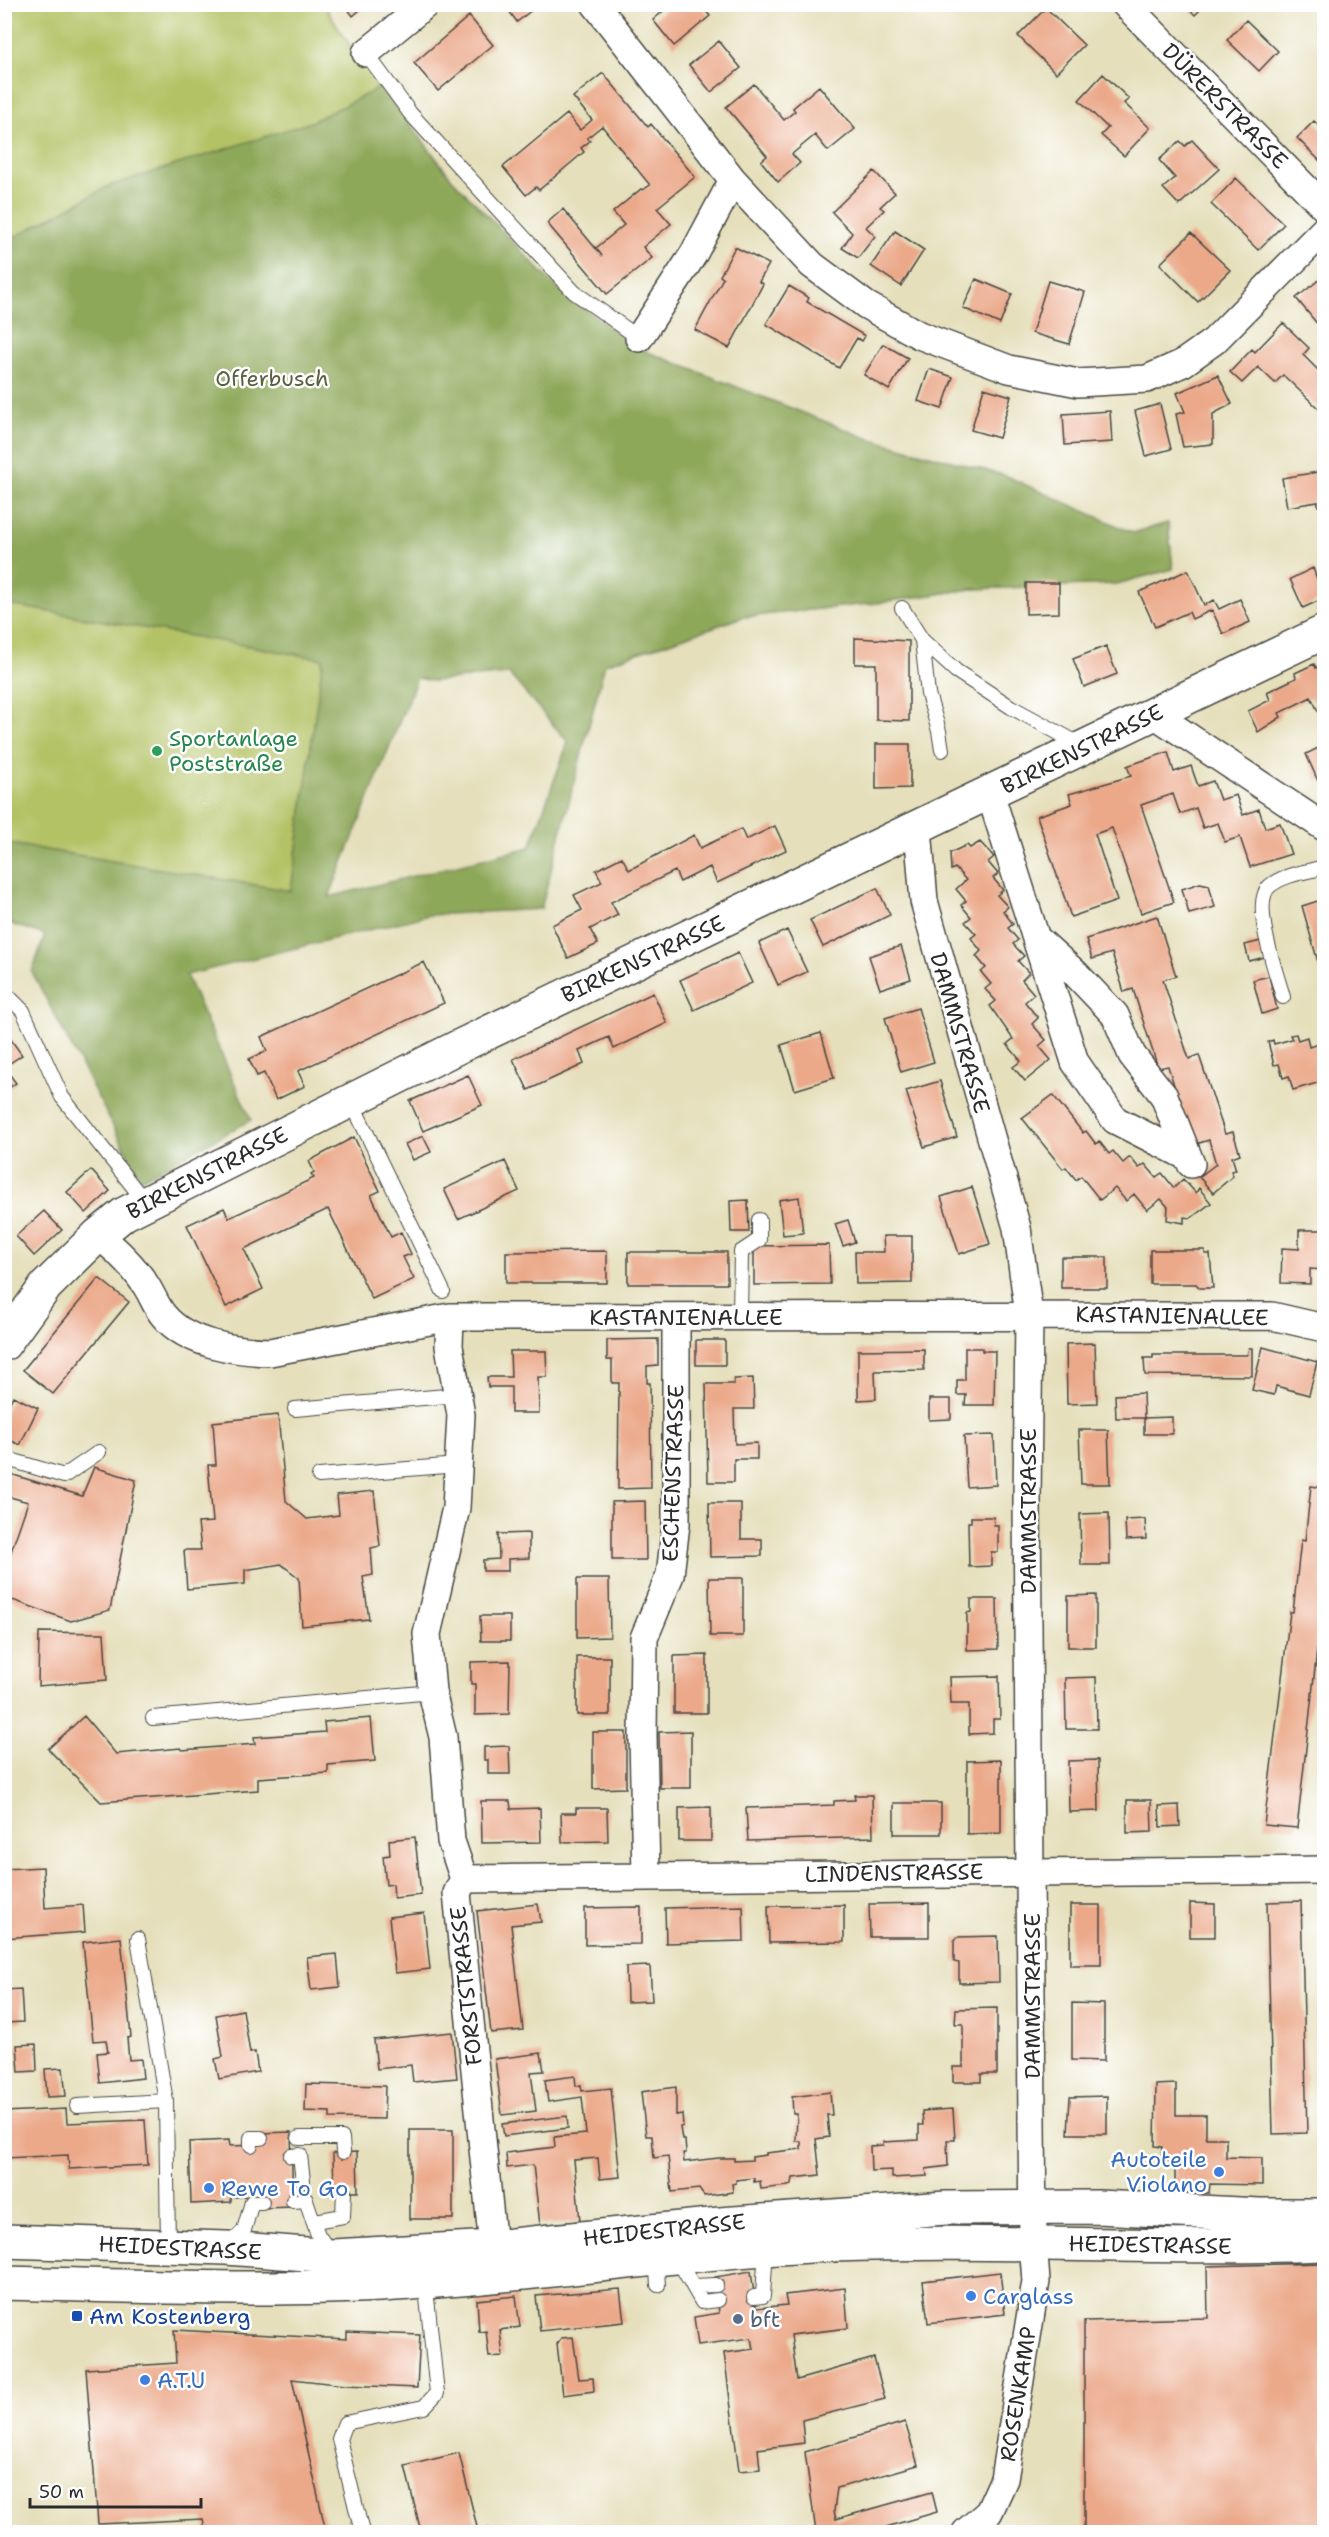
<svg xmlns="http://www.w3.org/2000/svg" width="1329" height="2537" font-family="'Shantell Sans',sans-serif">
<style>
.green{fill:#b3c265;stroke:#6f7648;stroke-width:1.5}
.forest{fill:#8ea85a;stroke:#5c6a42;stroke-width:1.5;fill-rule:evenodd}
.building{fill:#eba98a}
.lines{fill:none;stroke-linecap:round;stroke-linejoin:round}
.lane-casing{stroke:#474641;stroke-width:16}
.street-casing{stroke:#474641;stroke-width:30}
.secondary-casing{stroke:#474641;stroke-width:36}
.lane{stroke:#fff;stroke-width:14}
.street{stroke:#fff;stroke-width:27}
.secondary{stroke:#fff;stroke-width:33}
.leisure-dot{fill:#2e9e5b;stroke:#fff;stroke-width:2}
.shop-dot{fill:#3f7fe0;stroke:#fff;stroke-width:2}
.transit-dot{fill:#1a4fb4;stroke:#fff;stroke-width:2}
.service-dot{fill:#5c6f8a;stroke:#fff;stroke-width:2}
.labels{text-anchor:middle;dominant-baseline:central;stroke-width:5;stroke-linejoin:round;paint-order:stroke}
.street-label{font-size:22px;fill:#2b2b2b;stroke:#fff}
.park-label{font-size:22px;fill:#5b603f;stroke:#fff}
.leisure-label{font-size:22px;fill:#27864d;stroke:#fff;text-anchor:start}
.shop-label{font-size:22px;fill:#366cbe;stroke:#fff;text-anchor:start}
.transit-label{font-size:22px;fill:#164399;stroke:#fff;text-anchor:start}
.service-label{font-size:22px;fill:#4e5e75;stroke:#fff;text-anchor:start}
</style>
<rect width="100%" height="100%" fill="#fff"/>
<filter id="ink" filterUnits="userSpaceOnUse"><feTurbulence type="fractalNoise" baseFrequency=".0167" numOctaves="2"/><feDisplacementMap in="SourceGraphic" scale="12" xChannelSelector="R" yChannelSelector="G"/><feConvolveMatrix kernelMatrix="1 2 1 2 8 2 1 2 1" color-interpolation-filters="sRGB"/></filter>
<filter id="wash" filterUnits="userSpaceOnUse"><feTurbulence type="fractalNoise" baseFrequency=".008" numOctaves="4" result="noise"/><feDisplacementMap in="SourceGraphic" scale="24" xChannelSelector="R" yChannelSelector="G"/><feGaussianBlur stdDeviation="1.35" result="paint"/><feColorMatrix in="noise" values="0 0 0 0 0 0 0 0 0 0 0 0 0 0 0 0 0 1.4 0 .05"/><feComposite in="paint" operator="in"/></filter>
<g filter="url(#wash)">
<rect width="100%" height="100%" fill="#e5dfbb"/>
<path class="green" d="M16 4 324 5 351 47 452 179 554 285 635 347 867 438 1006 476 1133 533 1168 523 1173 569 1116 584 971 589 877 603 743 617 605 664 433 681 323 659 291 891 5 843 4 13Z"/>
<path class="forest" d="M381 87 452 179 554 285 635 347 867 438 1006 476 1133 533 1168 523 1173 569 1116 584 971 589 877 603 743 617 605 664 541 909 429 915 186 975 251 1120 141 1179 32 972 45 935 5 922 4 843 291 891 323 659 5 604V242L109 186 311 122ZM509 674 568 742 530 847 329 897 417 678 433 681Z"/>
<g id="blocks">
<path class="building" d="M344 4H367L353 16Z
M504 4H539L517 22Z
M671 4H699L710 16 674 46 653 20Z
M1184 4H1206L1195 15Z
M1046 8 1084 45 1056 73 1018 36Z
M469 16 493 45 438 91 414 63Z
M1246 20 1278 51 1259 71 1227 40Z
M719 41 741 68 711 92 689 65Z
M603 73 648 127 651 124 695 177 657 208 671 224 643 247 652 258 607 294 547 223 563 209 602 256 596 248 624 225 613 212 641 189 643 190 650 185 602 126 587 138 590 141 581 148 584 152 539 190 536 187 526 195 503 167 567 114 580 130 592 120 573 97Z
M1103 74 1129 99 1124 103 1150 128 1124 156 1101 135 1108 128 1079 100Z
M754 84 784 120 795 111 793 108 819 86 855 129 828 151 815 135 792 154 800 163 778 182 761 161 767 156 726 107Z
M1314 121 1324 131V165L1297 138Z
M1192 140 1219 169 1179 205 1163 188 1175 178 1159 160 1180 141 1185 146Z
M874 171 895 193 880 207 884 210 866 227 875 236 858 258 842 248 852 233 832 212Z
M1236 178 1284 224 1258 250 1211 204Z
M895 231 924 250 901 286 871 266Z
M1191 233 1230 270 1198 302 1160 264Z
M735 247 769 264 759 282 763 284 729 348 695 330 723 278 720 276Z
M1324 276V321L1319 326 1296 298Z
M976 279 1012 294 1000 324 963 308Z
M1048 281 1085 292 1069 344 1032 333Z
M789 286 809 298 807 302 865 336 862 341 857 338 839 368 766 324Z
M1283 323 1309 348 1303 355 1324 376V403L1319 409 1283 375 1275 383 1258 367 1242 383 1230 372 1252 349 1255 352Z
M883 344 908 358 889 390 864 375Z
M929 369 953 377 942 409 918 401Z
M1218 375 1232 404 1213 414V444L1183 447 1176 414 1185 412 1177 393Z
M984 388 1011 396 999 438 971 430Z
M1160 404 1171 449 1146 456 1135 411Z
M1110 411 1112 442 1065 445 1063 414Z
M1324 471V505L1318 506V502L1287 507 1282 478Z
M1313 568 1324 598 1303 608 1290 579Z
M1188 570 1204 605 1214 600 1219 609 1240 599 1250 622 1223 634 1212 610 1192 619 1189 612 1155 627 1139 592Z
M1026 583H1059V613L1026 614Z
M855 638 909 641V721L876 720V664H855Z
M1106 646 1117 674 1084 687 1073 659Z
M1314 664 1316 668 1324 664V720L1323 721 1311 697 1279 713 1281 717 1258 732 1248 711 1270 700 1267 692 1296 678 1295 673Z
M876 744H910V788L876 789Z
M1324 745V782L1323 779 1318 781 1306 754Z
M1168 752 1174 772 1191 766 1198 786 1213 781 1220 800 1236 795 1243 815 1259 809 1265 828 1280 823 1291 854 1250 867 1240 837 1225 842 1218 823 1203 828 1196 808 1180 814 1173 794 1141 805 1174 902 1141 913 1112 828 1095 834 1117 901 1071 917 1037 816 1072 804 1069 794 1131 776 1127 766Z
M775 826 786 850 717 883 710 867 680 882 675 871 611 902 618 915 590 929 598 944 568 958 552 925 582 910 574 895 602 882 596 870 622 857 629 870 694 835 700 848 741 829 746 840Z
M980 842 994 857 988 862 998 874 993 878 1003 890 997 895 1008 907 1003 911 1013 924 1008 928 1018 940 1013 944 1024 956 1018 961 1029 973 1022 980 1034 994 1025 1002 1038 1018 1032 1024 1046 1040 1039 1046 1051 1060 1025 1081 1013 1067 1021 1061 1007 1044 1013 1039 990 1006 996 1001 985 989 991 984 981 972 986 968 976 956 981 951 971 938 976 934 965 922 971 917 961 905 966 901 956 889 966 880 955 868 951 870 950 853 967 845 970 848Z
M1200 883 1209 885 1215 907 1189 914 1182 889Z
M877 888 890 915 823 947 810 920Z
M1324 899V983L1302 906Z
M1157 916 1176 976 1163 980 1189 1059 1199 1055 1225 1134 1233 1132 1240 1154 1232 1157 1236 1170 1231 1171 1233 1176 1213 1193 1199 1177 1216 1164 1209 1140 1193 1145 1168 1066 1158 1068 1133 989 1124 992 1112 953 1092 959 1086 939Z
M787 930 807 972 778 985 759 943Z
M1261 941 1265 957 1249 961 1245 945Z
M901 946 911 979 880 989 869 956Z
M738 953 752 983 694 1010 680 980Z
M424 962 444 1003 298 1071 305 1086 276 1100 264 1073 257 1076 249 1059 267 1051 261 1037Z
M1269 976 1277 1009 1262 1014 1253 980Z
M653 993 667 1023 614 1049 609 1037 579 1051 584 1064 528 1090 513 1059Z
M918 1008 934 1062 901 1072 885 1018Z
M4 1030 22 1055 4 1067Z
M821 1033 834 1078 795 1090 781 1045Z
M1296 1034 1298 1040 1307 1037 1309 1047 1324 1042V1081L1293 1090 1289 1076 1283 1078 1279 1064 1274 1065 1268 1042 1273 1040 1274 1044 1292 1039 1290 1035Z
M4 1067 16 1083 4 1091Z
M468 1075 482 1105 423 1131 410 1101Z
M940 1081 957 1137 924 1147 906 1091Z
M1053 1095 1083 1133 1086 1131 1096 1144 1099 1141 1109 1154 1113 1151 1123 1163 1130 1157 1139 1168 1145 1164 1156 1177 1162 1173 1174 1188 1183 1179 1196 1193 1199 1188 1211 1203 1191 1218 1184 1217V1223L1167 1220 1168 1207 1161 1199 1147 1210 1134 1194 1126 1201 1115 1188 1100 1200 1081 1176 1076 1180 1066 1167 1063 1169 1022 1118Z
M423 1136 431 1152 413 1160 405 1144Z
M354 1137 380 1191 371 1195 391 1237 401 1232 411 1254 403 1257 414 1279 372 1299 328 1209 244 1249 263 1289 226 1307 187 1225 224 1208 229 1218 314 1178 311 1174 314 1172 309 1161Z
M505 1161 519 1191 458 1219 444 1189Z
M91 1170 110 1191 86 1213 67 1192Z
M972 1187 990 1244 959 1254 941 1197Z
M799 1197 803 1233 783 1235 779 1200Z
M748 1200 749 1232H731L730 1201Z
M44 1211 62 1230 34 1256 16 1236Z
M848 1220 855 1242 843 1246 835 1224Z
M1299 1230H1324V1270L1310 1269V1284L1281 1283 1282 1248 1299 1249Z
M883 1236H912V1283L856 1284 855 1252H884Z
M829 1245 830 1284 754 1285V1246Z
M1150 1250H1205V1254H1210L1213 1288H1200L1196 1284H1150Z
M607 1251V1283H506V1252Z
M628 1252H727V1284H628Z
M1061 1257H1107V1288H1061Z
M99 1278 129 1302 53 1394 23 1370Z
M658 1339V1365L647 1366V1383H650L651 1488 618 1489 619 1383H612V1360H607V1340Z
M696 1340H725V1365H696Z
M1095 1343 1097 1403 1067 1404 1066 1344Z
M1263 1347 1317 1362 1309 1395 1276 1386 1274 1395 1252 1390Z
M965 1348H982V1351H995L994 1405H965L966 1395H957V1380H965Z
M1249 1348H1252V1376L1145 1375 1144 1358H1153V1355H1247Z
M924 1349V1370L875 1371 876 1399 858 1400V1350Z
M510 1351H546L547 1377H538L539 1413H511V1387H488L487 1377H511Z
M753 1378 754 1409H734L735 1444 757 1443V1459H734V1482H708L706 1384H734V1379Z
M1143 1393 1144 1418H1116L1115 1395Z
M13 1396 38 1408 20 1445 4 1437V1414Z
M929 1399H951V1419L929 1420Z
M278 1415 286 1501 307 1519 339 1515 337 1495 374 1491 380 1546 371 1548 373 1575 363 1577 369 1619 302 1626 299 1578 281 1564 245 1570V1584L187 1589 184 1550H201L198 1523 213 1522 208 1465H216L213 1422Z
M1172 1417V1434H1144V1418Z
M1079 1430H1108L1110 1484H1081Z
M994 1435 996 1485 967 1487 964 1436Z
M94 1467 136 1480 110 1610 71 1621 4 1597V1572L28 1502 10 1497 7 1509 4 1508V1472L82 1496Z
M1311 1486 1324 1488V1616L1321 1615 1297 1828 1264 1825 1290 1612H1293L1301 1540 1305 1541Z
M645 1501 646 1560H612V1502Z
M709 1503H741V1539H762V1556L710 1557Z
M1109 1513 1110 1565H1081L1080 1514Z
M971 1517H993L994 1525H998V1552H991V1566L969 1567 968 1522H971Z
M1145 1519 1146 1539 1126 1540 1125 1520Z
M529 1533V1558L508 1559V1571H483V1560L499 1559 498 1534Z
M709 1578H743V1636H710Z
M577 1579H609L610 1637 577 1638Z
M1096 1595V1647H1068V1596Z
M971 1599H997L998 1649 967 1650V1613L971 1612Z
M480 1616H510V1641H481Z
M39 1632 104 1633 107 1680 38 1686Z
M707 1655V1713H674V1656Z
M577 1657H610V1715H577Z
M510 1661 509 1714 475 1715V1684H471V1662Z
M999 1676 1000 1719H993V1733L969 1734V1704H951L950 1677Z
M1096 1677 1097 1729H1066L1065 1678Z
M84 1716 116 1754 181 1748 182 1750 255 1744 254 1737 325 1732 324 1722 371 1718 375 1761 328 1765V1773L258 1778V1790L101 1802 48 1749Z
M691 1731V1788H660L659 1732Z
M593 1732H626V1788L593 1789Z
M509 1746 510 1774H488V1760H484V1747Z
M1001 1760V1833L967 1834V1761Z
M1098 1760 1099 1811 1069 1812 1068 1761Z
M854 1795H872L873 1837 748 1841 746 1808 834 1805V1801L855 1800Z
M1127 1800H1151L1152 1832 1127 1833Z
M481 1801H510L511 1809 540 1808 541 1842 482 1843Z
M894 1803H941V1834H894Z
M1179 1805 1180 1826 1160 1827 1159 1806Z
M711 1807V1841H679V1808Z
M576 1808H607L608 1841 562 1842 561 1813H576Z
M415 1837 421 1895 394 1898 393 1884 386 1885 383 1856 390 1855 389 1840Z
M43 1867 45 1908 83 1905 85 1932 4 1938V1869Z
M1301 1901 1307 2133 1273 2134 1267 1902Z
M929 1903V1937H870L869 1904Z
M1190 1903 1215 1904V1937H1190Z
M538 1904 541 1922 511 1925 523 2030 491 2033 477 1911Z
M844 1905V1942L769 1943 768 1906Z
M1070 1905H1101V1965H1070Z
M743 1906 744 1941 666 1943 665 1908Z
M641 1907V1944L585 1945V1908Z
M424 1913 430 1969 395 1973 389 1917Z
M998 1936 999 1982 959 1983V1963L954 1962V1941L957 1937Z
M121 1938 131 2037 127 2038 129 2060 141 2059 143 2078 100 2083 97 2053 108 2052 106 2040 93 2041 83 1942Z
M337 1954 340 1987 311 1990 307 1957Z
M650 1966 652 2001 627 2002 626 1967Z
M21 1989 23 2022 5 2023 4 1990Z
M1072 2003 1104 2004V2061L1072 2060Z
M997 2008V2074H981V2082H953V2067H963V2024H955L956 2009Z
M243 2010 250 2053 255 2052 258 2072 219 2079 215 2059 223 2057 216 2015Z
M452 2032 457 2078 413 2082 411 2065 377 2069 374 2040Z
M36 2044 37 2071 19 2072 17 2045Z
M541 2053 544 2071 531 2072 536 2111 502 2115 495 2059Z
M63 2068 66 2096 47 2097 45 2069Z
M575 2076 576 2086 581 2085 582 2091 611 2088 620 2177 600 2179 598 2158 574 2160 580 2221 540 2225 533 2165 507 2168 506 2153 555 2147 554 2137 586 2134 582 2097 548 2102 545 2080Z
M306 2084 385 2086 384 2119 330 2118V2112L305 2111Z
M1176 2084V2115H1206V2138H1226V2159L1227 2157 1262 2158V2185L1210 2184 1209 2193H1175V2161L1161 2160 1162 2147 1155 2146 1156 2085Z
M676 2087V2115L682 2114 683 2126 680 2127 682 2140H685L686 2153H683L684 2162 719 2158H734V2161L752 2160V2157L766 2155V2153L801 2149V2141H796L797 2114H793L792 2097 830 2092 832 2115H827L829 2137 816 2139 820 2175 793 2178 792 2184 788 2186 761 2189 760 2181 754 2182V2178L736 2180V2183L732 2184 733 2192 704 2196 699 2189 672 2192 668 2156 654 2158 652 2136H646L641 2092Z
M1107 2096V2134H1068L1070 2097Z
M66 2109 67 2123 145 2120 148 2165 69 2169 68 2155 4 2158V2112Z
M953 2109 955 2140H947L948 2166 926 2169 927 2176 892 2178V2170L871 2171 870 2146 883 2145V2142L919 2140V2125H923L922 2111Z
M567 2116 568 2128 504 2136 502 2124Z
M410 2130H453V2219H410Z
M291 2132 293 2207 262 2208V2196L231 2197V2202L191 2204 189 2142 229 2140 230 2146 261 2145V2133Z
M357 2152 358 2192H334L333 2153Z
M1324 2263V2532H1084V2321L1208 2318 1207 2266Z
M751 2271 756 2308 787 2305 785 2295 845 2288 848 2328 791 2335 797 2380 874 2358 885 2399 802 2420 804 2443 758 2449 760 2469 739 2471 724 2353 753 2349 751 2338 698 2345 694 2317 719 2313 715 2277Z
M1000 2272 1005 2314 928 2323 923 2281Z
M620 2289 624 2322 540 2331 536 2296Z
M516 2296 520 2327 500 2330 503 2356 489 2357 486 2331 479 2332 477 2300Z
M174 2330 347 2339V2332L420 2335 417 2388 345 2385 292 2379 326 2532H206L203 2519 98 2524 86 2369 176 2363Z
M573 2337 579 2379 593 2378 594 2391 563 2395 557 2344 561 2338Z
M905 2422 918 2465 837 2488 834 2511 836 2519 932 2492 937 2512 869 2532H816L805 2452Z
M459 2453 478 2531 488 2528 489 2532H421L405 2466Z"/>
</g>
</g>
<g filter="url(#ink)">
<use href="#blocks" fill-opacity="0" stroke="#474641" stroke-width="1.5"/>
<g class="lines">
<defs>
<path id="lane" d="M366 53 410 113 574 292 639 338
M902 608 922 640 956 671 1011 707 1081 745
M922 640 928 694 939 731 942 750
M4 992 23 1011 62 1097 146 1203
M1283 997C1277 974 1249 900 1271 885 1285 874 1307 872 1324 867
M351 1101 443 1291
M740 1317 741 1252 759 1240V1220
M295 1409 458 1395
M4 1458 64 1476 99 1452
M319 1476 458 1465
M153 1718 432 1692
M138 1939 166 2101 168 2246
M77 2106 166 2101
M299 2138H342L343 2152
M251 2145V2138H261
M291 2156 300 2155 303 2181
M293 2201 306 2200 318 2235 330 2252
M315 2221 343 2216 344 2192
M229 2246 244 2230 252 2202H262
M656 2258 658 2285
M677 2258 702 2302 718 2300
M694 2286 716 2285
M754 2297 763 2296 765 2264 771 2248
M362 2532 339 2439 345 2423 424 2407 437 2393 427 2298 421 2282"/>
<path id="street" d="M595 4 733 180 812 265 866 305 919 335 1009 369 1078 383 1147 379 1183 363 1214 341 1324 230
M1125 4 1324 207
M366 53 426 4
M639 338 693 255 733 180
M1154 714 1324 827
M990 793 1075 1062 1115 1120 1188 1157
M918 828 924 901 1017 1228 1029 1315 1027 1501 1033 2243 1036 2281 1004 2479 989 2512 966 2532
M1036 938 1076 974 1115 1015 1132 1055 1164 1096 1191 1164
M98 1235C117 1250 132 1264 145 1284 152 1294 156 1307 164 1316 187 1344 236 1351 270 1352L450 1317 1272 1316 1324 1328
M450 1317 449 1346 461 1415 456 1508 427 1634 432 1692 443 1737 451 1841 464 1879 457 1893 493 2247
M646 1876 643 1736 644 1638 670 1575 676 1524V1317
M464 1879 1324 1870"/>
<path id="secondary" d="M4 1344 46 1286 98 1235 124 1214 458 1047 1324 632
M4 2241 226 2248 333 2256 493 2247 720 2224 946 2208 1098 2207 1260 2215H1324
M4 2283C135 2286 266 2292 396 2284 542 2275 687 2251 833 2245 997 2239 1161 2250 1324 2244"/>
</defs>
<use href="#lane" class="lane-casing"/>
<use href="#street" class="street-casing"/>
<use href="#secondary" class="secondary-casing"/>
<use href="#lane" class="lane"/>
<use href="#street" class="street"/>
<use href="#secondary" class="secondary"/>
</g>
</g>
<circle class="leisure-dot" cx="157" cy="751" r="6"/>
<g class="shop-dot">
<circle cx="1219" cy="2172" r="6"/>
<circle cx="209" cy="2188" r="6"/>
<circle cx="971" cy="2296" r="6"/>
<circle cx="145" cy="2380" r="6"/>
</g>
<rect class="transit-dot" x="71" y="2310" width="12" height="12" rx="3"/>
<circle class="service-dot" cx="738" cy="2319" r="6"/>
<g class="labels">
<g class="street-label">
<text transform="translate(1225 106) rotate(45)">DÜRERSTRASSE</text>
<text transform="translate(1082 749) rotate(-26)">BIRKENSTRASSE</text>
<text transform="translate(643 959) rotate(-25)">BIRKENSTRASSE</text>
<text transform="translate(960 1033) rotate(74)">DAMMSTRASSE</text>
<text transform="translate(207 1173) rotate(-27)">BIRKENSTRASSE</text>
<text transform="translate(1172 1316) rotate(1)">KASTANIENALLEE</text>
<text x="686" y="1317">KASTANIENALLEE</text>
<text transform="translate(673 1473) rotate(-88)">ESCHENSTRASSE</text>
<text transform="translate(1028 1511) rotate(-90)">DAMMSTRASSE</text>
<text transform="translate(894 1873) rotate(-1)">LINDENSTRASSE</text>
<text transform="translate(466 1986) rotate(-96)">FORSTSTRASSE</text>
<text transform="translate(1032 1996) rotate(-90)">DAMMSTRASSE</text>
<text transform="translate(664 2230) rotate(-6)">HEIDESTRASSE</text>
<text transform="translate(1150 2245) rotate(1)">HEIDESTRASSE</text>
<text transform="translate(180 2248) rotate(3)">HEIDESTRASSE</text>
<text transform="translate(1018 2394) rotate(-81)">ROSENKAMP</text>
</g>
<g class="park-label">
<text x="272" y="378">Offerbusch</text>
</g>
<g class="leisure-label">
<text x="169" y="738">Sportanlage<tspan x="169" dy="25">Poststraße</tspan></text>
</g>
<g class="shop-label">
<text x="1207" y="2159" text-anchor="end">Autoteile<tspan x="1207" dy="25">Violano</tspan></text>
<text x="221" y="2188">Rewe To Go</text>
<text x="983" y="2296">Carglass</text>
<text x="157" y="2380">A.T.U</text>
</g>
<g class="transit-label">
<text x="89" y="2316">Am Kostenberg</text>
</g>
<g class="service-label">
<text x="750" y="2319">bft</text>
</g>
</g>
<rect width="1329" height="2537" fill="none" stroke="#fff" stroke-width="24"/>
<path d="M30 2498v9h171v-9" fill="none" stroke="#2b2b2b" stroke-width="3"/>
<text x="39" y="2498" font-size="18" fill="#2b2b2b" stroke="#ffffff" stroke-width="4.5" paint-order="stroke">50 m</text>
</svg>
